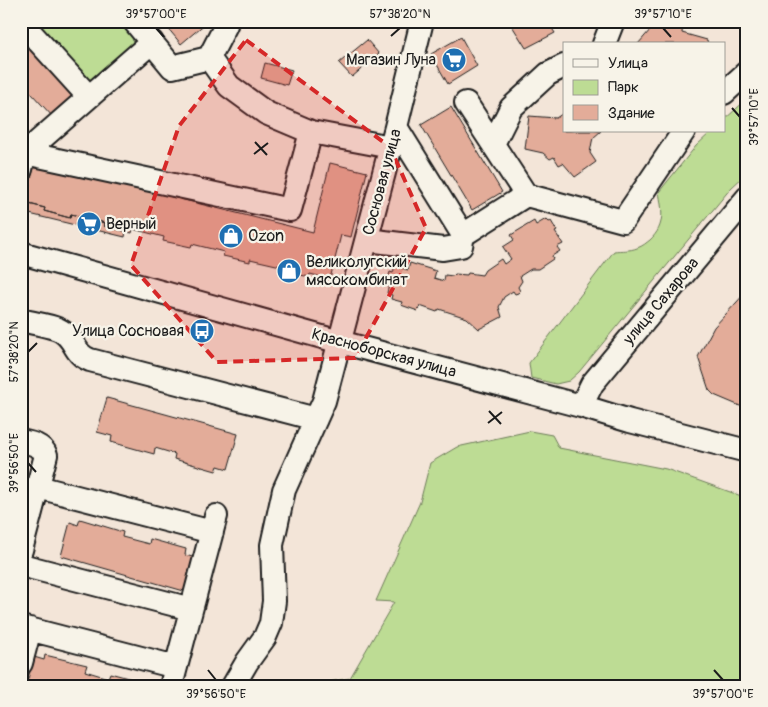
<svg xmlns="http://www.w3.org/2000/svg" width="768" height="707" font-family="Pangolin,sans-serif">
<style>
.green{fill:#bddc94;stroke:#6c7c58}
.building{fill:#e3ac99;stroke:#1c1c1c}
.lines{fill:none;stroke-linecap:round;stroke-linejoin:round}
.minor-casing{stroke:#1c1c1c;stroke-width:26}
.minor{stroke:#f7f3e8;stroke-width:22}
.marked{fill:#d62828;fill-opacity:0.2;stroke:#d62828;stroke-width:4;stroke-dasharray:10 6;stroke-linejoin:round}
.ticks{fill:none;stroke:#1c1c1c;stroke-width:2}
.labels{text-anchor:middle;dominant-baseline:central;stroke-width:4.5;stroke-linejoin:round;paint-order:stroke}
.poi-label{font-size:16px;fill:#1c1c1c;stroke:#f7f3e8;text-anchor:start}
.street-label{font-size:16px;fill:#1c1c1c;stroke:#f7f3e8}
.neatline{fill:none;stroke:#1c1c1c;stroke-width:2}
.ticks-label{font-size:12px;text-anchor:middle;fill:#1c1c1c}
</style>
<rect width="100%" height="100%" fill="#f3e5d8"/>
<filter id="ink" filterUnits="userSpaceOnUse"><feTurbulence type="fractalNoise" baseFrequency=".02" numOctaves="2"/><feDisplacementMap in="SourceGraphic" scale="10" xChannelSelector="R" yChannelSelector="G"/><feConvolveMatrix kernelMatrix="1 2 1 2 8 2 1 2 1" color-interpolation-filters="sRGB"/></filter>
<g filter="url(#ink)">
<path class="green" d="M32 21H119L133 36 132 50 97 81 83 82Z
M747 99V173L731 188 579 372 569 381 556 384 531 378 529 363 614 251C621 250 630 251 637 248 643 246 646 243 650 240 666 225 662 210 659 192L696 146 712 131H724V120Z
M530 431 552 435 559 448 666 469 747 498V686H307L350 678 394 602 376 601 420 502 430 463 457 447Z"/>
<path class="building" d="M162 21H206L207 22 181 44Z
M509 21H547L555 33 526 48Z
M651 21H683L682 33 707 40 708 44H638L651 29Z
M21 31 78 94 53 117 21 82Z
M461 37 477 66 448 84 431 54Z
M367 40 379 54 352 77 339 63Z
M265 63 292 70 287 85 261 78Z
M451 107 502 192 472 210 421 125Z
M562 114H564V131H601L593 138 592 142 590 153 596 162 575 177 563 163 559 165 554 157 550 159 543 153 525 149 529 116 556 118Z
M35 163 313 232 330 163 367 172 351 237 341 235 330 279 310 274 309 277 284 271 285 267 250 259V262L223 256 224 252 192 244 191 247 163 241 164 237 133 229 132 233 104 226 105 223 71 214 70 218 44 211 45 208 25 203Z
M21 202 45 208 44 211 70 218 71 214 105 223 104 226 126 231 125 237 21 212Z
M546 219 549 222 551 221 557 231 555 232 563 244 557 247 560 251 552 256 553 259 538 269H531L520 276 522 281 518 287 520 291 518 293 515 294 513 291 504 297 499 307 502 317 479 329 467 318 439 309 437 312 420 306 418 311 401 305 402 302 391 299 392 295 387 293 390 280 388 279 390 272 393 273 395 266 408 270 410 263 436 271 434 278 444 281 445 275 453 276 455 274 467 275 468 273 482 275 485 270 501 259 504 264 511 259 503 247 514 240 511 235 534 221 536 225Z
M747 291V406H740L714 395 709 390 698 357 714 327Z
M107 398 238 434 228 469 218 466 216 471 174 459 175 454 155 448 154 454 111 442 112 436 97 432Z
M80 519 123 532 122 537 149 544 150 539 186 549 185 555 200 559 191 593 61 556 70 522 78 525Z
M45 655 87 665 85 671 108 678 110 673 150 684V686H26L34 657 44 660Z"/>
<g class="lines">
<defs>
<path id="minor" d="M134 21 172 67 209 58 226 25 223 21
M21 22 89 97 152 42
M604 44 613 21
M209 58 229 86 266 113 311 132 391 147
M724 93 747 72
M466 103 526 195 623 221 684 131
M396 127 463 235 526 195
M493 144 511 108 548 74 564 66
M25 153 89 97
M21 169 25 153 290 210 311 132
M367 240 443 249 461 246 463 235
M21 253 340 342 581 406 630 421 747 451
M21 320C32 323 55 326 63 332 76 341 74 354 90 360L316 419
M581 406 592 384 747 198
M21 441C31 443 42 445 46 455L21 550
M38 487 212 532
M21 565 191 609
M21 627 176 667
M21 663 30 629
M171 686 216 516
M233 686 247 662 265 637 271 623 274 601 272 545 284 490 324 401 396 127 422 21"/>
</defs>
<use href="#minor" class="minor-casing"/>
<use href="#minor" class="minor"/>
</g>
</g>
<path class="marked" d="M246 40 390 147 426 228 355 358 217 362 131 265 179 126Z"/>
<path class="ticks" d="M156 28 164 37M663 28 671 37M391 36 400 28M732 108 740 117M255 142 267 155M254 154 268 143M28 352 37 343M489 411 501 424M488 423 502 412M28 463 36 472M208 670 216 680M714 670 723 680"/>
<defs>
<symbol id="supermarket-disc" viewBox="-11 -11 22 22"><circle r="9.5" fill="#1f6fb2" stroke="#f7f3e8"/><path d="M-6-5.5h2.5l.6 2H6L4.5 2H-2.5L-4.4-4H-6ZM-1.5 3.2a1.3 1.3 0 1 0 .1 0ZM3 3.2a1.3 1.3 0 1 0 .1 0Z" fill="#fff"/></symbol>
<symbol id="shop-disc" viewBox="-11 -11 22 22"><circle r="9.5" fill="#1f6fb2" stroke="#f7f3e8"/><path d="M-5-2.5h2.3a2.7 3.5 0 0 1 5.4 0H5L5.5 6h-11ZM-1.5-2.5h3a1.5 2.3 0 0 0-3 0Z" fill="#fff"/></symbol>
<symbol id="bus-disc" viewBox="-11 -11 22 22"><circle r="9.5" fill="#1f6fb2" stroke="#f7f3e8"/><path d="M-5-6H5V4H4V6H2V4H-2V6H-4V4H-5ZM-3.5-4V0h7V-4ZM-3.5 1.2v1.5H-2V1.2ZM2 1.2v1.5H3.5V1.2Z" fill="#fff"/></symbol>
</defs>
<g fill-rule="evenodd">
<use href="#supermarket-disc" x="440" y="46" width="28" height="28"/>
<use href="#supermarket-disc" x="75" y="210" width="28" height="28"/>
<use href="#shop-disc" x="217" y="222" width="28" height="28"/>
<use href="#shop-disc" x="275" y="257" width="28" height="28"/>
<use href="#bus-disc" x="188" y="317" width="28" height="28"/>
</g>
<g class="labels">
<g class="poi-label">
<text x="436" y="60" text-anchor="end">Магазин Луна</text>
<text x="106" y="224">Верный</text>
<text x="248" y="236">Ozon</text>
<text x="306" y="262">Великолугский<tspan x="306" dy="18">мясокомбинат</tspan></text>
<text x="184" y="331" text-anchor="end">Улица Сосновая</text>
</g>
<g class="street-label">
<text transform="translate(382 182) rotate(-75)">Сосновая улица</text>
<text transform="translate(661 301) rotate(-50)">улица Сахарова</text>
<text transform="translate(384 353) rotate(15)">Красноборская улица</text>
</g>
</g>
<rect width="768" height="707" fill="none" stroke="#f7f3e8" stroke-width="55"/>
<rect x="563" y="42" width="162" height="90" fill="#f7f3e8" stroke="#9f9d96"/>
<rect x="573" y="59" width="25" height="8" fill="#f7f3e8" stroke="#9f9d96"/>
<text x="608" y="68" font-size="15" fill="#1c1c1c">Улица</text>
<rect x="573" y="80" width="25" height="15" fill="#bddc94" stroke="#9f9d96"/>
<text x="608" y="92" font-size="15" fill="#1c1c1c">Парк</text>
<rect x="573" y="105" width="25" height="15" fill="#e3ac99" stroke="#9f9d96"/>
<text x="608" y="118" font-size="15" fill="#1c1c1c">Здание</text>
<rect x="28" y="28" width="712" height="652" class="neatline"/>
<g class="ticks-label">
<text x="156" y="18">39°57'00"E</text>
<text x="400" y="18">57°38'20"N</text>
<text x="663" y="18">39°57'10"E</text>
<text transform="translate(754 117) rotate(-90)" y="4">39°57'10"E</text>
<text transform="translate(14 352) rotate(-90)" y="4">57°38'20"N</text>
<text transform="translate(14 463) rotate(-90)" y="4">39°56'50"E</text>
<text x="216" y="698">39°56'50"E</text>
<text x="723" y="698">39°57'00"E</text>
</g>
</svg>
